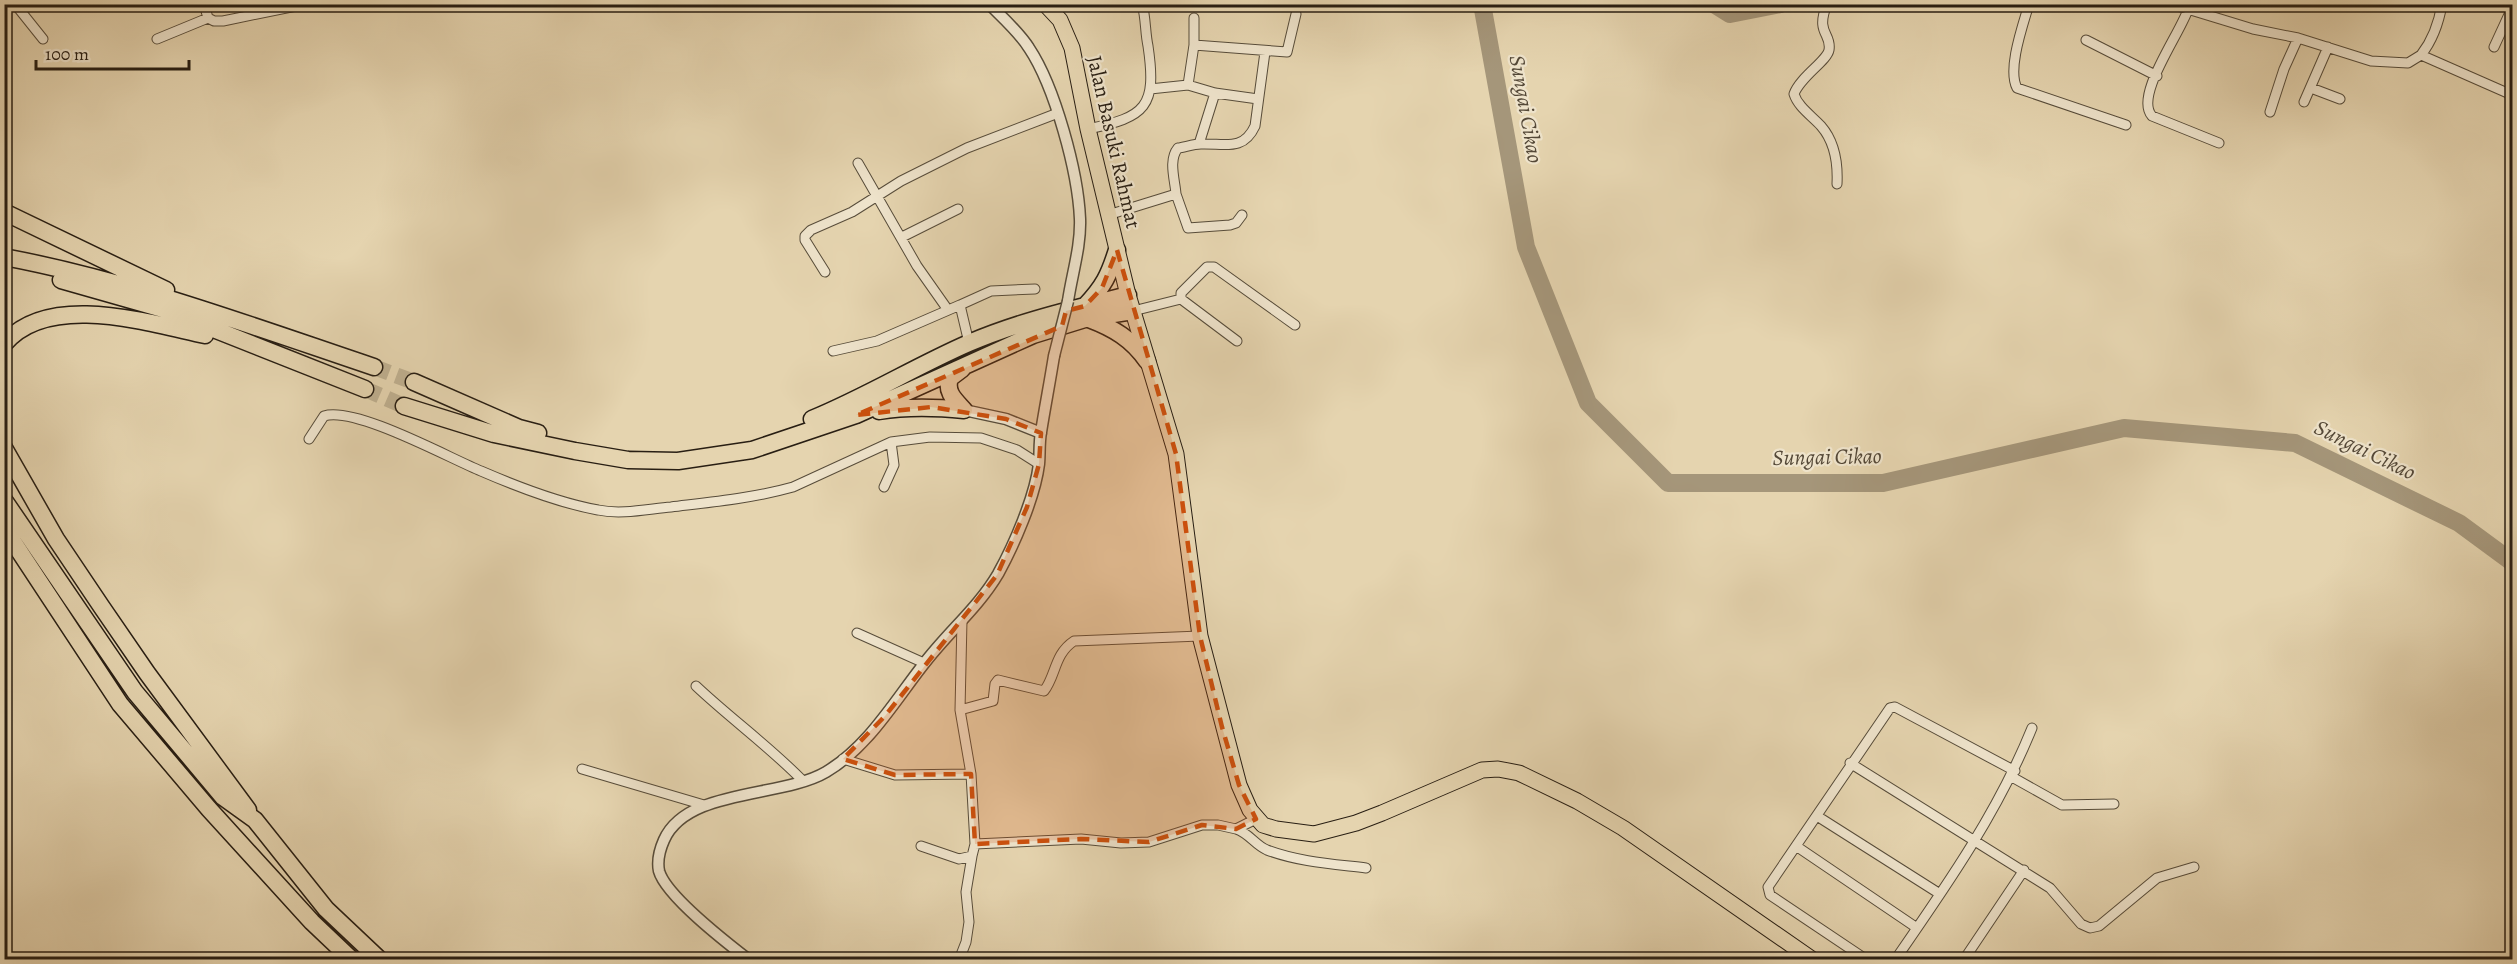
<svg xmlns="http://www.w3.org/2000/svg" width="2517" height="964" font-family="Alegreya,serif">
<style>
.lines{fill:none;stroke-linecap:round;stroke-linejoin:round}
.river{stroke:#a5967a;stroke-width:18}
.motorway-tunnel{stroke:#bfb090;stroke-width:16;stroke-dasharray:16 8;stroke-linecap:butt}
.minor-casing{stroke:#574c3a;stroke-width:11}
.tertiary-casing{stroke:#574c3a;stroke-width:13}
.trunk-casing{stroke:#281e13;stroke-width:17}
.motorway-casing{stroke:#281e13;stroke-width:19}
.minor{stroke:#eee3cb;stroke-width:9}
.tertiary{stroke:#eee3cb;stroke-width:10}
.trunk{stroke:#e5d4af;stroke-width:15}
.motorway{stroke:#e5d4af;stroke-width:16}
.tertiary-bridge-casing{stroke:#574c3a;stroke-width:13;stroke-linecap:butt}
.tertiary-bridge{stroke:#eee3cb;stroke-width:10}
.marked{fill:#cb500d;fill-opacity:0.2;stroke:#cb500d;stroke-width:4.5;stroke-dasharray:12 8;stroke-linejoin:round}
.labels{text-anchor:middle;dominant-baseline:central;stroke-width:4.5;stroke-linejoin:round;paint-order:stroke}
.street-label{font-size:21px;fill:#281e13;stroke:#eee3cb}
.water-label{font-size:22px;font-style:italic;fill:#544837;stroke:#eee3cb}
</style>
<rect width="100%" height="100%" fill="#e5d4af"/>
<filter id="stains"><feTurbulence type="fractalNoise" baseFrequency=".00333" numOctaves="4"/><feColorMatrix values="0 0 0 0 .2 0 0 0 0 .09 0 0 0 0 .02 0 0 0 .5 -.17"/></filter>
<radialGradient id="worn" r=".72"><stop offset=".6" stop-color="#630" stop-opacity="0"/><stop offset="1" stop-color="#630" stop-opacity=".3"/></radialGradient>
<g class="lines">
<path class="river" d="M1482 4 1526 247 1588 403 1668 483H1883L2124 428 2295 443 2459 523 2512 562
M1714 4 1730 14 1781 4"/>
<path class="motorway-tunnel" d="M374 367 414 382
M365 389 404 406"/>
<defs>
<path id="minor" d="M15 4 43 39
M204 4 208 18 214 21H223L306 4
M1827 4C1815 34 1832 33 1829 50 1827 61 1800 77 1794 94 1798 107 1812 116 1821 126 1835 142 1838 164 1837 184
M2029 4C2023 25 2007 69 2017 88L2126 125
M2171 4 2253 29 2298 38 2371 61 2408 63 2421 55 2512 95
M2190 4C2184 29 2133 95 2152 116L2219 143
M157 39 208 18
M2086 40 2157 76
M1194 45V18
M2494 47 2512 8
M2421 55C2432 41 2439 22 2442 4
M1188 85 1215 93 1258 99
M2311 88 2340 99
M1150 89 1188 85 1194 45 1287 52 1296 14
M2304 102 2328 47
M2270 112 2284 69 2298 38
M1088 129C1146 117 1157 107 1148 46 1145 32 1146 18 1142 4
M1199 144 1215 93
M858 163 917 266 948 310
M1176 194C1175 180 1168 160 1178 148 1185 147 1194 144 1201 144 1224 143 1243 152 1255 126L1265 52
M1108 215 1176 194 1188 228 1230 225 1236 223 1242 215
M902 237 958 209
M825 272 805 240V236L811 230 852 212 901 181 967 148 1058 113
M1181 299V293L1207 267H1214L1295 325
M960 305 991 291 1035 289
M1133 311 1181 299 1237 341
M833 351 877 341 960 305 969 343
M309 439 324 416C355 406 449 458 481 471 518 487 559 503 598 510 621 515 648 509 671 507 712 502 754 498 793 487L891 442 930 437 981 438 1017 450 1039 464
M884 487 894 465 891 442
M857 633 924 663
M696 686C731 719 770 747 803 781
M960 710 962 620
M843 759 895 775 971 774 960 710 993 701 995 684 998 680 1044 691C1056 676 1054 654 1074 641L1200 636
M1850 763 2050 888 2081 924 2090 928 2099 926 2157 878 2194 867
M582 769 704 805
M2012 777 2062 805 2114 804
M1817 816 1940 894
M1236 829C1249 833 1255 845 1267 850 1299 862 1333 864 1366 868
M975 844 1081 839 1121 843 1149 842 1202 825H1218L1236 829 1256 819
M921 846 959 859 972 856 975 844 971 774
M1796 846 1917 928
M1967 955 2024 870
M959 960 966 942 969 922 966 892 972 856
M1867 960 1770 895 1768 887 1890 708 1895 707 2015 771
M1895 960C1947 885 1998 812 2032 728"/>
<path id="tertiary" d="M989 4C1003 18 1019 32 1029 48 1055 87 1078 172 1080 219 1081 246 1072 274 1068 301
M964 410 1006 419 1041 433
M749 960C727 943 666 896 659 871 657 861 660 849 664 840 687 788 782 798 826 772 868 747 894 702 923 665 947 633 978 608 998 574 1014 545 1035 497 1039 464 1040 453 1039 443 1041 432 1045 407 1050 381 1054 356"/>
<path id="trunk" d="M1045 4 1060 20 1072 48 1088 129 1128 295 1176 454 1200 636 1239 785 1250 810 1263 825 1276 829 1314 834 1356 823 1382 813 1482 770 1498 769 1519 773 1577 801 1623 828 1813 960"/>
<path id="motorway" d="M4 212 166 290
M4 257C131 281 252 326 374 367
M61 280 163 309 365 389
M1085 306C1104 286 1109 275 1117 250
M1089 319C1113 328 1132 339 1147 361
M4 344C48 291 149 323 205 335
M962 369 950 378C945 392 955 400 964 410
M414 382 519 428 538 433
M404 406 494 434 575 451 628 460 678 461 752 450 856 415 1033 335 1088 318 1133 311
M879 411C908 406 935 407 964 410
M812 419C866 397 916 366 969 343 1020 321 1074 309 1128 295
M4 448 56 539 101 606 147 673 248 810
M4 500 135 692 223 797 255 820 326 909 380 960
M4 528 120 704 209 809 312 922 352 960"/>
</defs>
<use href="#minor" class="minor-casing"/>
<use href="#tertiary" class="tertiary-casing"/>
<use href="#trunk" class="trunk-casing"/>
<use href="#motorway" class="motorway-casing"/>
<use href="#minor" class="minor"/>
<use href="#tertiary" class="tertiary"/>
<use href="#trunk" class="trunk"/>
<use href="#motorway" class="motorway"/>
<defs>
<path id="tertiary-bridge" d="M1054 356 1068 301"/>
</defs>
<use href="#tertiary-bridge" class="tertiary-bridge-casing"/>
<use href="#tertiary-bridge" class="tertiary-bridge"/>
</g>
<path class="marked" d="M1117 250 1176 454 1200 636 1222 727 1239 785 1256 819 1236 829 1202 825 1149 842 1081 839 975 844 971 774 895 775 843 759 885 716 997 575 1027 507 1039 464 1041 433 1006 419 931 407 856 415 1062 326 1066 311 1085 306 1102 288Z"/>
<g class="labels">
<g class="street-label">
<text transform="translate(1114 142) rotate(77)">Jalan Basuki Rahmat</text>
</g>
<g class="water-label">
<text transform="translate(1526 109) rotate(80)">Sungai Cikao</text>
<text transform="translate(2365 450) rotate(26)">Sungai Cikao</text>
<text transform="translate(1827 457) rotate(-1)">Sungai Cikao</text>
</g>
</g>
<rect width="2517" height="964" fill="none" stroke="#e5d4af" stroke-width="24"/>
<rect x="6" y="6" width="2505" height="952" fill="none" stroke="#281e13" stroke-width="3"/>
<rect x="12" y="12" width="2493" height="940" fill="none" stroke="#281e13" stroke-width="1.5"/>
<path d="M36 60v9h153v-9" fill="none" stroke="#281e13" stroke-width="3"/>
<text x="45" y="60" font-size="18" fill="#281e13" stroke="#eee3cb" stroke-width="4.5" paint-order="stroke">100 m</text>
<rect width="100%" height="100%" filter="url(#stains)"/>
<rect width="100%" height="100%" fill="url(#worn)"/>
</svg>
